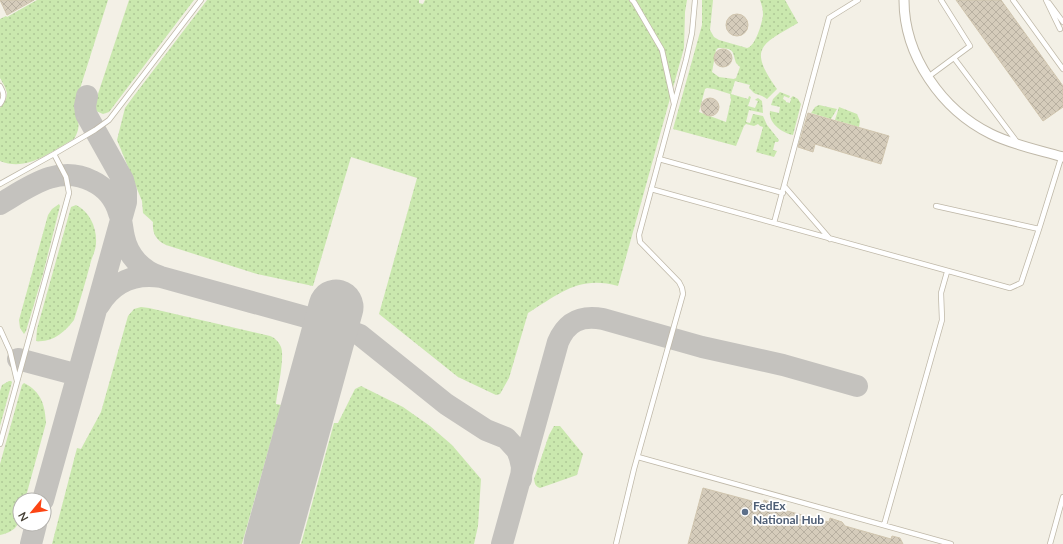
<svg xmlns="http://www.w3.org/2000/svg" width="1063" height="544" font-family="Lato,sans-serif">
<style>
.grass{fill:url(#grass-dots);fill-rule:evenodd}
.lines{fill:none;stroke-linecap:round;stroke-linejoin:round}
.taxiway{stroke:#c4c2be;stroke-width:22}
.runway{stroke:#c4c2be;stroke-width:55}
.building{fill:url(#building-cross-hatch);stroke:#d0c5ae}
.lane-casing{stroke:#bfb8a8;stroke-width:6}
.street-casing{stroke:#bfb8a8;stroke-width:11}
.lane{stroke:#fff;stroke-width:4.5}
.street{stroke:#fff;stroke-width:9}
.service-dot{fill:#5c6f8a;stroke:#fff;stroke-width:1.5}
.labels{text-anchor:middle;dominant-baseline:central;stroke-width:3.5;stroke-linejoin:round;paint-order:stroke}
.service-label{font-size:12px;font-weight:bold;fill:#4e5e75;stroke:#fff;text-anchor:start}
</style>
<defs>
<pattern id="grass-dots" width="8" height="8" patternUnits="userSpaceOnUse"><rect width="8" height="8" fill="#cae8ae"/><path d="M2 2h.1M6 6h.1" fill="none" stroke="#afc896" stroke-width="1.8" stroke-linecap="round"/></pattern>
<pattern id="building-cross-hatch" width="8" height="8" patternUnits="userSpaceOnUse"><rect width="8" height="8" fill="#d5ccbb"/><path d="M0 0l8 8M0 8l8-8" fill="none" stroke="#b8b0a1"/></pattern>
</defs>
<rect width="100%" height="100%" fill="#f3f0e6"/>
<path class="grass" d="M37 0H108L78 95C77 99 76 103 77 108 77 121 82 126 74 139 50 152 27 172 0 161V108L6 99 7 93 5 87 0 78V19L6 16 7 17Z
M129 0H194L109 112 103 114 96 111 94 106Z
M207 0H419V3L423 4 425 0H687L685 12 684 48 618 286C579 275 559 294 528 313L509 378 500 394 496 395 458 377 379 314 417 178 351 157 313 286 257 274 166 245C156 240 152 233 153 222L143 213 142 201 117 140 125 108 133 97Z
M702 0H713L710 30 714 37 719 40 747 48C755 47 762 24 763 15 763 10 762 5 760 0H785L798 23C760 45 748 48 777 89L767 99C763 96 760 95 756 94 753 93 752 90 749 88L750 85 735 81 731 94 748 99 749 96 751 97 748 106 755 108 758 101 755 100 756 99 758 98 762 101 763 113 749 110 746 122 750 123 753 114 763 116 767 125 779 140 778 142H775L773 150 777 151 774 157 756 152 763 127 760 126 758 124 754 126 746 124 744 126 736 146 673 129 702 25ZM718 48C734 49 732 49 736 63L740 67 736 78 734 79 719 77 712 72 716 50ZM707 88 714 89 730 94 731 100 726 122 699 112 705 89Z
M780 92 790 96 789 98 784 96 783 99 786 101V102L790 103 791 99H790L793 96 798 99 801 104 793 135C782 133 768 123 770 111L779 113 780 107 771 105 773 99Z
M819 105 837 109 831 119 811 113 815 107Z
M839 107 857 114 860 121 859 127 835 120Z
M59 204 60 206 43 274 26 331 24 334 20 328 19 320 48 215 52 209Z
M76 205C90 212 97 228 96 243 96 249 93 255 91 261 86 281 80 300 74 320 65 332 52 343 36 341L37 329 71 207Z
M141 307 149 308 270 336C275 338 279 342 281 347 285 357 277 392 276 404L281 405 242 544H52L77 448 81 449 101 412 128 316 134 309Z
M9 381H11L12 382 0 426V391L2 385Z
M24 383C42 392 45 406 46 423L25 500H20C20 519 22 530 0 535V464L22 385Z
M361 386 403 407 430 426 452 445 481 479 478 526 474 544H301L334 423H338L355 389Z
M554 426H560L583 454 577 475 540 488C535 486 535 484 534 479L549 435Z"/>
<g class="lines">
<path class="taxiway" d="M0 204C29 187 58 164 92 181 105 187 115 199 119 213 122 220 122 229 124 237 128 256 142 271 161 277L331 324 360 335 446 404 486 430 506 438 517 450 520 458 522 467 521 479
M99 305C113 282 135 273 161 277
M18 359 78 375
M43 500 126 202V191L123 180 86 114 85 106 87 96
M31 544 36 524
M502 544 558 342C567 321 581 315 603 319L702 347 783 365 857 386"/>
<path class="runway" d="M271 544 336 307"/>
</g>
<path class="building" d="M0 0H34L7 15Z
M956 0H1001L1063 86V107L1043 121Z
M726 25a11 11 0 1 1 22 0a11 11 0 1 1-22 0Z
M714 58a9 9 0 1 1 18 0a9 9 0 1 1-18 0Z
M701 107a9 9 0 1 1 18 0a9 9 0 1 1-18 0Z
M808 113 889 136 881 164 815 144 813 152 798 147Z
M703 488 763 504 764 500 773 503 772 507 829 522 830 518 842 522 845 526 891 539 892 536 900 538 903 544H688Z"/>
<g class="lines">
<defs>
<path id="lane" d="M632 0 634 2 662 50 674 104
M1013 0 1063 69
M1046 0 1060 29
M1049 3 1063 22
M954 58 1017 142
M928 77 970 46 941 0
M0 86C4 93 5 97 0 104
M659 159 783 193
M0 184 54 154
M785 187 830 239
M651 189 1010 288 1021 283 1039 229 936 206
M774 223 829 18 858 0
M1039 229 1062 155
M0 329 10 351 17 381
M0 444 69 193 66 177 54 154 95 130 109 120 201 0
M638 457 951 544
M884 525 942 320 941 293 947 272
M616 544 634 469 683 294 682 288 679 282 644 246 640 242 639 235 686 60 692 33 695 0
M1050 544 1063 497"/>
<path id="street" d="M904 0C904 56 942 110 991 134 1013 145 1039 150 1063 157"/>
</defs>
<use href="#lane" class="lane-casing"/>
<use href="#street" class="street-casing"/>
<use href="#lane" class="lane"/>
<use href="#street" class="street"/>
</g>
<circle class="service-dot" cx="745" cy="512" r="4"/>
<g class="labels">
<g class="service-label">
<text x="753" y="505">FedEx<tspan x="753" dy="14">National Hub</tspan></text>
</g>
</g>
<g transform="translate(32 512) rotate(241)"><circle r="19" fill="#ffffff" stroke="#b5b3ae"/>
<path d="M0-3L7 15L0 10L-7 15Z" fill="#fc4514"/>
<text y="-6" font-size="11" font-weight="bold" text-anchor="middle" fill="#464035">N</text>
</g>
</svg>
